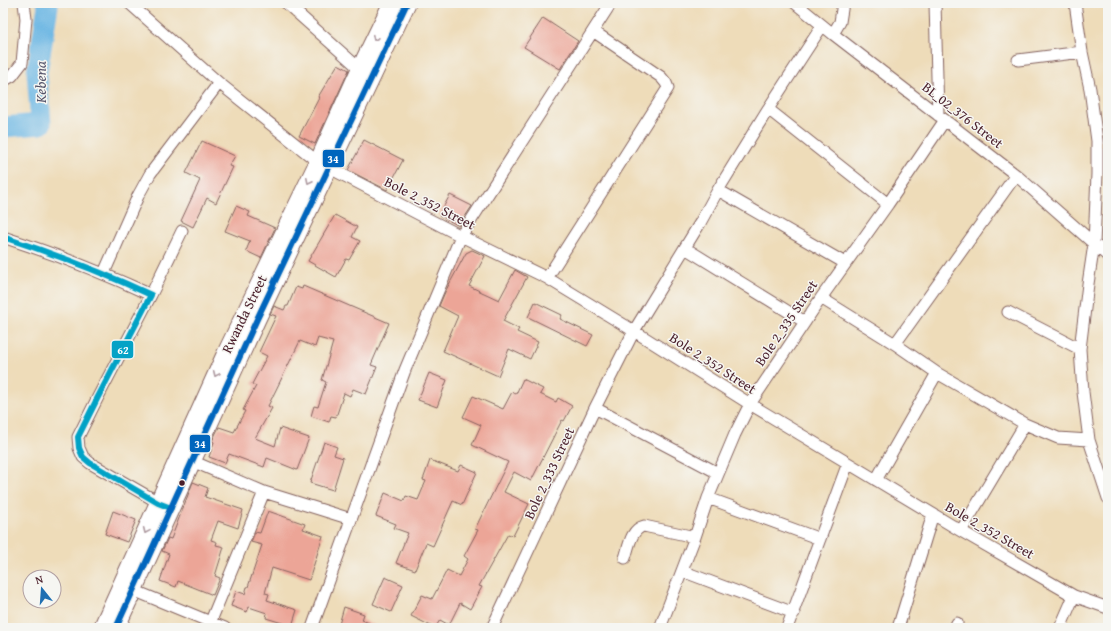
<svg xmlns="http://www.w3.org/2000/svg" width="1111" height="631" font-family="'Gentium Book Plus',serif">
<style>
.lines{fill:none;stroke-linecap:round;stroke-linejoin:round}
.river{stroke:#6ab6e3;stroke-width:21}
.building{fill:#eca597}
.street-casing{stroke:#83615d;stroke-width:13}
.primary-casing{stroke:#83615d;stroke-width:19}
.street{stroke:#fff;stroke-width:11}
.primary{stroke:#fff;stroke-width:17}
.bus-1-casing{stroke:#f6f6f2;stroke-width:9}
.bus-2-casing{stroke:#f6f6f2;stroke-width:9}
.bus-1{stroke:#04a2c6;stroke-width:6}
.bus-2{stroke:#0065bd;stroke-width:6}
.oneway{stroke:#ae9aa0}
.bus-dot{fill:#4a1f2b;stroke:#f6f6f2;stroke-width:1.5}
.labels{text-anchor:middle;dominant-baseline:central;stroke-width:3;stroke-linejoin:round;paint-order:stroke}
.street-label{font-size:14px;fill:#4a1f2b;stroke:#f6f6f2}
.water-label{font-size:15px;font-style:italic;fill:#55546b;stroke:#f6f6f2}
.line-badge{stroke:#f6f6f2;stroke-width:1.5}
.badge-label{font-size:11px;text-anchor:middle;font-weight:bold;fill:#fff}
</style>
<rect width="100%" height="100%" fill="#f6f6f2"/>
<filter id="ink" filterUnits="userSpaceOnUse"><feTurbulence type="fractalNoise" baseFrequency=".025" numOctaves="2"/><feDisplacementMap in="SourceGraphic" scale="8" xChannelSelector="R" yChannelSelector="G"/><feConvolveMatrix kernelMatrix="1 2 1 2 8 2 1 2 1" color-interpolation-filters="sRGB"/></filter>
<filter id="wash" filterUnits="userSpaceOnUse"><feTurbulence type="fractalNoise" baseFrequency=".012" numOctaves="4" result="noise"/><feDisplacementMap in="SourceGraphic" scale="16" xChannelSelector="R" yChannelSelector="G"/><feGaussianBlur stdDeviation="0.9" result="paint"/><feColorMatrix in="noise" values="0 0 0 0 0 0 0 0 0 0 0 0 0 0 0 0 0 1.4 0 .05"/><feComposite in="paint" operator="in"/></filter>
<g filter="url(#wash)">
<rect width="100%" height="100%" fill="#eedcb9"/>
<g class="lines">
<path class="river" d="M3 127 41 124 37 72 48 6 47 3"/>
</g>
<g id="blocks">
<path class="building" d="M543 18 578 41 560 69 524 47Z
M338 64 349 70 315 144 299 136 319 98 318 97Z
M364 140 403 160 387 190 348 170Z
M202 141 235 156 229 166 233 167 216 203 207 198 193 227 181 221 200 180 186 173Z
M450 195 472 206 459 226 439 215Z
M236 206 250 212 248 216 275 228 261 258 246 251 250 241 225 231Z
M335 215 357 227 352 237 360 241 349 260 346 259 336 277 308 261Z
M472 250 485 256 469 286 499 300 515 270 527 277 503 321 519 329 517 332 538 342 530 359 509 349 498 376 443 351 458 316 439 306 445 292 466 253Z
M303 286 389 323 371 365 377 367 366 394 353 389 350 396 344 393 336 417 331 416 329 422 311 416 314 406 318 407 326 382 322 380 333 342 318 338 315 347 300 341 268 406 272 408 255 438 275 446 280 428 309 438 297 470 267 458 264 467 229 454 225 463 209 457 214 442 212 441 219 427 234 432 245 411 243 410 256 386 252 384 267 356 259 352 276 316 270 314 274 306 284 310 286 306H288L296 287 302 289Z
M535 302 562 315 560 319 593 335 587 346 528 317Z
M429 373 447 380 437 407 418 400Z
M523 379 543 389 540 394 556 402 558 398 572 406 564 421 562 420 531 481 514 472 504 492 529 504 513 536 508 534 479 586 482 587 470 609 460 603 449 625 440 620 435 628 411 616 422 595 432 599 447 570 459 576 468 559 464 556 478 530 475 529 508 462 472 445 481 425 463 417 473 396 503 409 512 392 516 394Z
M324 442 337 447 334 455 343 458 333 490 310 483Z
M430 460 458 471 461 465 477 472 462 505 453 501 433 546 426 543 415 570 396 563 408 533 394 528 396 524 376 516 385 493 404 501 406 496 418 500 426 481 423 480Z
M193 482 208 488 205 497 243 510 238 528 218 521 211 540 217 542 216 545 224 547 215 576 220 578 213 595 178 581 176 587 160 581 169 554 162 551 168 538 171 539Z
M113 511 136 520 127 542 105 534Z
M268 511 305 524 303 529 323 536 309 580 272 568 265 593 269 594 267 600 297 610 292 626 266 618 267 613 249 607 247 612 231 606 236 591 245 594 247 587H248L262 545 251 542 255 532 260 533Z
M385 577 403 585 391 612 373 604Z
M344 607 364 614 362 620 381 628H338Z"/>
</g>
</g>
<g filter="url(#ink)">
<use href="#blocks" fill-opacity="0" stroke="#83615d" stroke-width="1"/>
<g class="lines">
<defs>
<path id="street" d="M129 3 219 83 318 162 461 236 547 278 634 331 750 404 961 531 1074 596 1108 608
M286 3 360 69
M795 3 833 34 1016 175 1108 256
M935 3 938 115
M1075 3 1082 52 1090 89 1097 141V174L1094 244 1088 284 1080 349 1083 392 1089 440 1108 498
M833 34 840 22 843 3
M1018 60 1082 52
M3 81 12 76 22 63 26 19 24 3
M768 109 888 204
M718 190 845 263
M3 237C55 254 102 272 151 295L98 397 78 437 79 448 83 457 90 463 163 505
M685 248 805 322
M104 273 138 196 150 174 219 83
M547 278 668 88 666 83 661 77 593 31
M151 295 182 231
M821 298 895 344 937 373 1025 424 1058 438 1089 440
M1008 312 1080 349
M895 344 1016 175
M595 408 718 473
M192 461 264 492 351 519
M876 480 937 373
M708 498 820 539
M961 531 1025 424
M625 558C629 546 631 529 644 526L695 537
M682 571 794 613
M133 590 225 628
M208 628 264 492
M312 628 405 370 461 236 611 3
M492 628 595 408 634 331 700 223 718 190 768 109 822 26
M660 628 695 537 708 498 735 434 750 404 821 298 888 204 945 120
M787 628 848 463
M898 628 933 514
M955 628 957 623
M1060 628 1074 596"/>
<path id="primary" d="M102 628 225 355 318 162 360 69 392 3
M116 628 257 319 407 3"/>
</defs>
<use href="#street" class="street-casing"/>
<use href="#primary" class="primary-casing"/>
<use href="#street" class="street"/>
<use href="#primary" class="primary"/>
<defs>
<path id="bus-1" d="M3 237C55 254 102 272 151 295L98 397 78 437 79 448 83 457 90 463 158 503 171 508"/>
<path id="bus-2" d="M116 628 257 319 407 3"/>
</defs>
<use href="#bus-1" class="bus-1-casing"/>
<use href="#bus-2" class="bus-2-casing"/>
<use href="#bus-1" class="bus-1"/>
<use href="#bus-2" class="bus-2"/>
</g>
<defs><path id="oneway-chevron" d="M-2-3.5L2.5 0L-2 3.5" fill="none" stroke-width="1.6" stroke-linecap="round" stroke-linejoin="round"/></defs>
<g class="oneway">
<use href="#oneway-chevron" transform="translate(375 38) rotate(116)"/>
<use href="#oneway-chevron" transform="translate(309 181) rotate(116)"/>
<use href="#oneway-chevron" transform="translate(216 374) rotate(114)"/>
<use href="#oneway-chevron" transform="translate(146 531) rotate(114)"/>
</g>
</g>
<circle class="bus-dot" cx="182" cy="483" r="3.5"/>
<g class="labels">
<g class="street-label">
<text transform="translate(963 115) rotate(38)">BL_02_376 Street</text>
<text transform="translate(430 203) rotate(27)">Bole 2_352 Street</text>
<text transform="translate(244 314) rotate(-64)">Rwanda Street</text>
<text transform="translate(786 323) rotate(-56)">Bole 2_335 Street</text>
<text transform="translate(713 363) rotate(33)">Bole 2_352 Street</text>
<text transform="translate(549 473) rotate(-65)">Bole 2_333 Street</text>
<text transform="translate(990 530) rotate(30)">Bole 2_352 Street</text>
</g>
<g class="water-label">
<text transform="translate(40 82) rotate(-90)">Kebena</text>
</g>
</g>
<g class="line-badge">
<rect x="322" y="149" width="23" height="19" rx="4" fill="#0065bd"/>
<rect x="111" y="340" width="23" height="19" rx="4" fill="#04a2c6"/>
<rect x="189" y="434" width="22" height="19" rx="4" fill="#0065bd"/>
</g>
<g class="badge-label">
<text x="333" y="163">34</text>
<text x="123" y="354">62</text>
<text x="200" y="448">34</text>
</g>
<rect width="1111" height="631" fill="none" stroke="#f6f6f2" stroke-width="16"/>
<g transform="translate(42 589) rotate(343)"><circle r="19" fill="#f6f6f2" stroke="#b1a0a2"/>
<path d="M0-3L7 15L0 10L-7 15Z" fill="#1f6fb2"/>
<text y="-6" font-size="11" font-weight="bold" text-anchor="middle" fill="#4a1f2b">N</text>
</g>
</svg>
